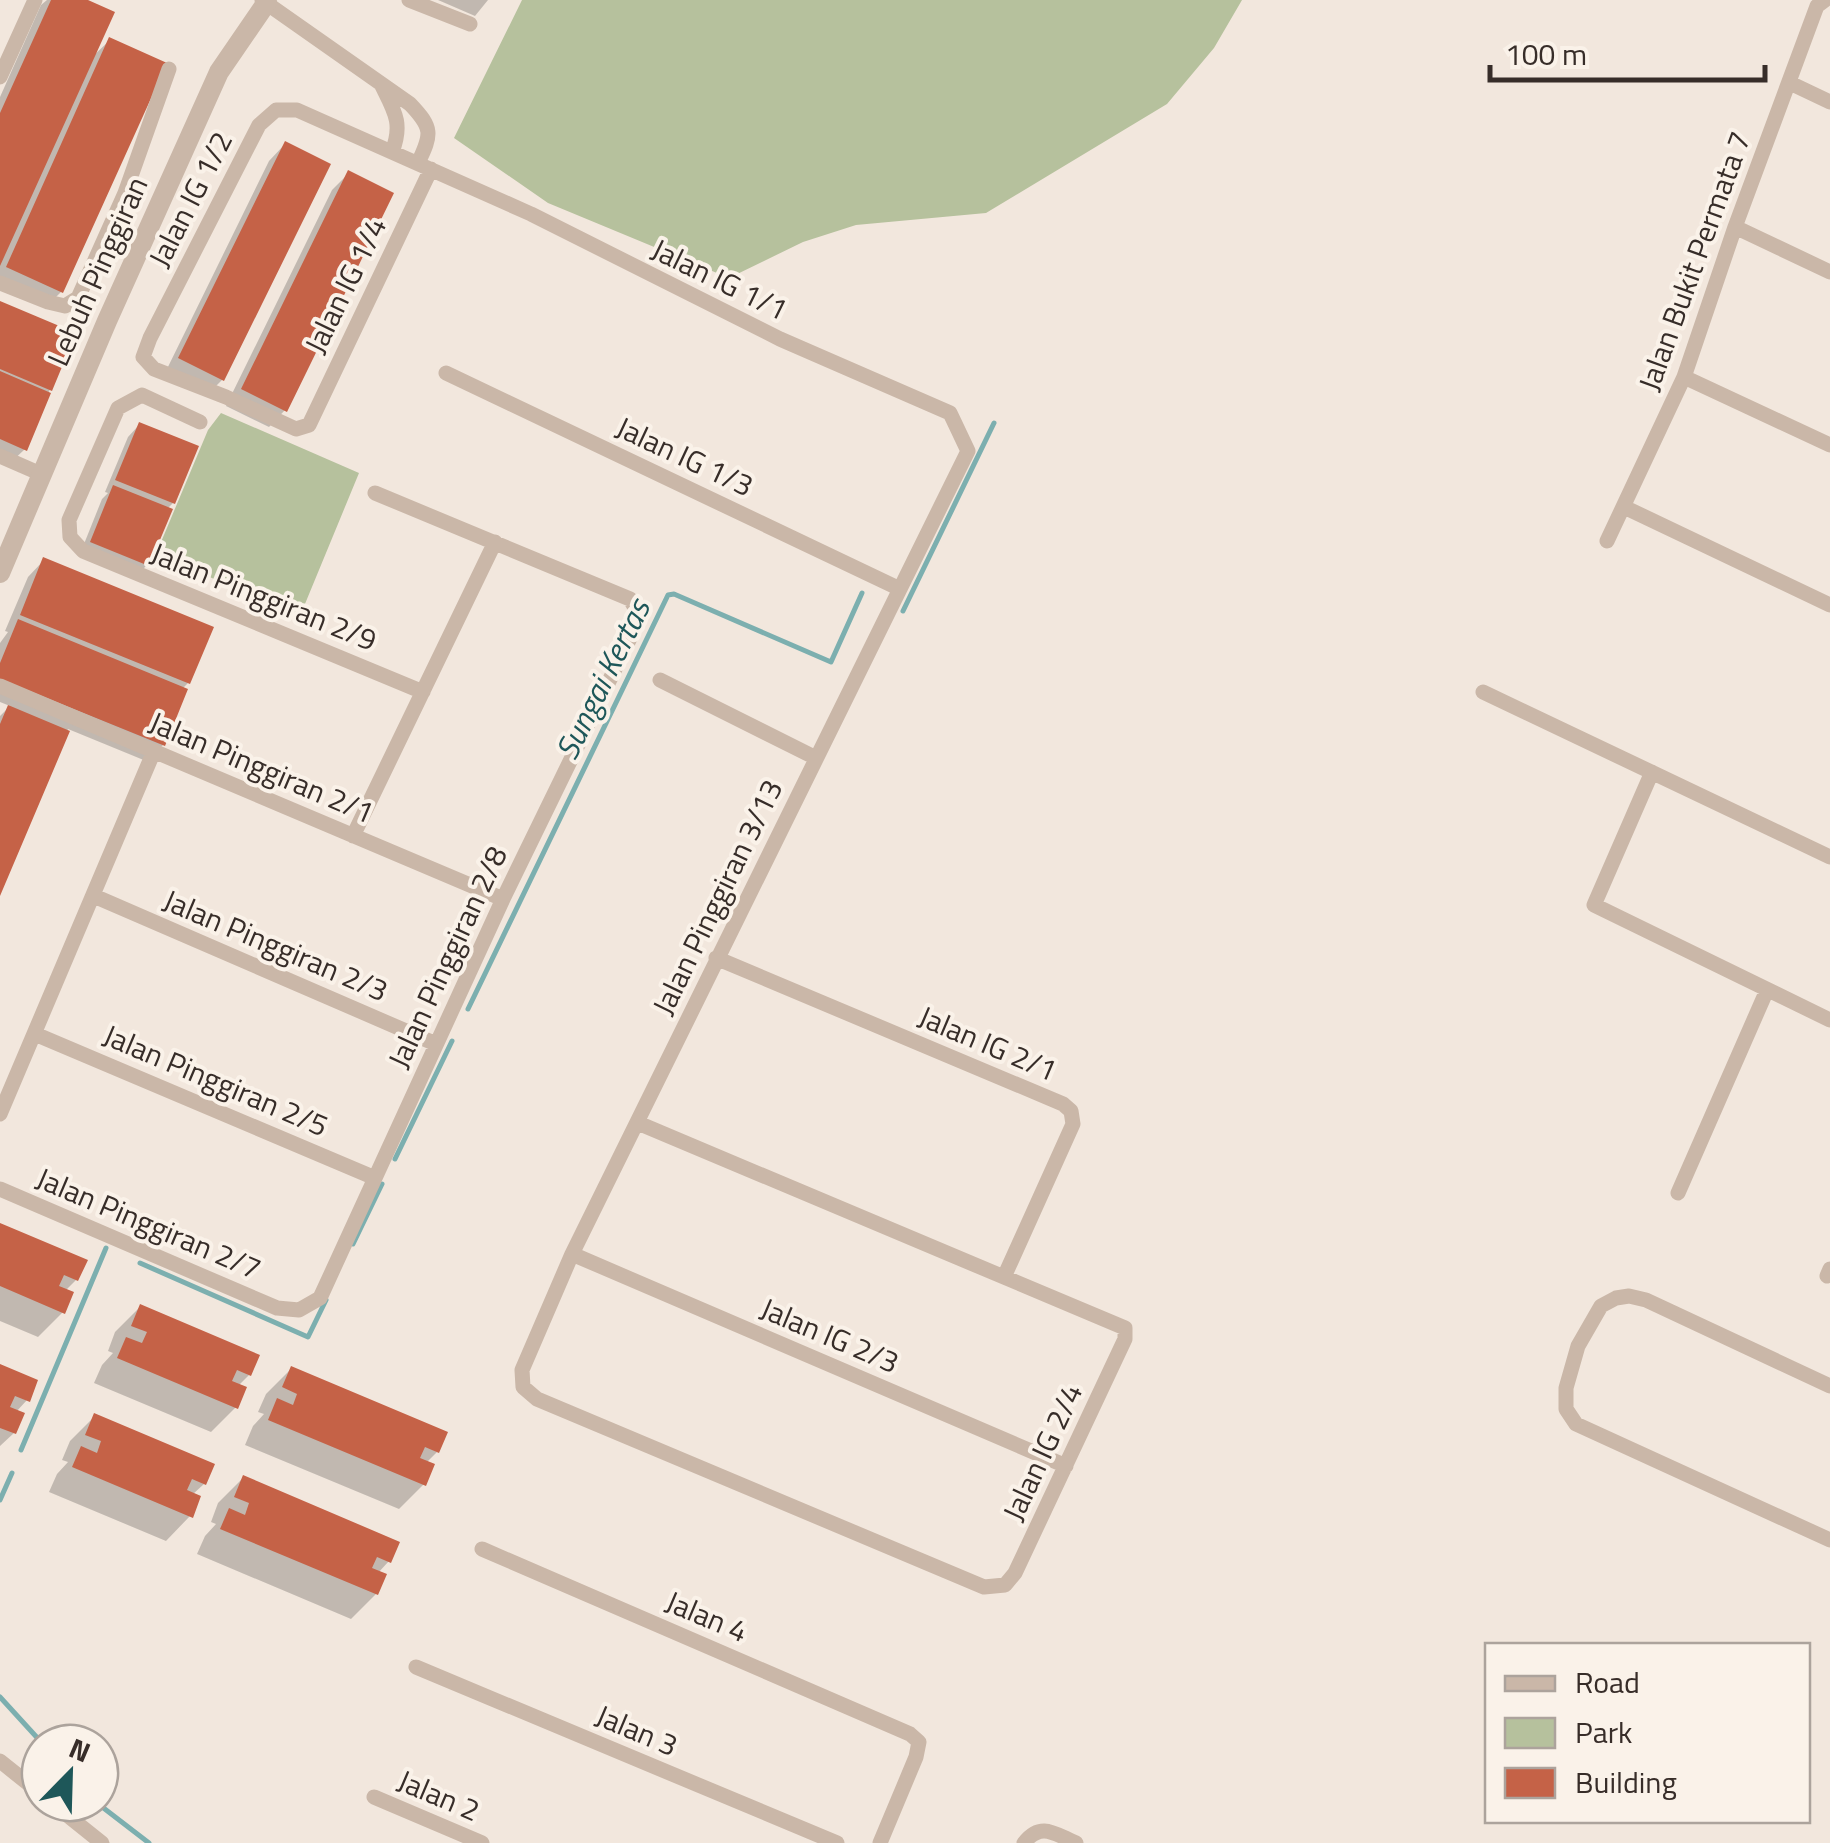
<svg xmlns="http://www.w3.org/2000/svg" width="1830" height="1843" font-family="'Titillium Web',sans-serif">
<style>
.green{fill:#b6c19d}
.shadow{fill:#0003}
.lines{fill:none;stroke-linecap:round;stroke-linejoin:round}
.stream{stroke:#7cafaf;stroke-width:5}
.building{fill:#c56247}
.minor{stroke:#cab7a8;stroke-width:15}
.tertiary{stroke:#cab7a8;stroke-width:20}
.labels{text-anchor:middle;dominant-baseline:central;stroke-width:8;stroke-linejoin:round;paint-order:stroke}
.street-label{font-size:30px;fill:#372d29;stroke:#faf2e9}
.water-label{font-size:32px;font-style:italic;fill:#1e5759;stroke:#faf2e9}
</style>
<rect width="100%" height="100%" fill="#f2e7dd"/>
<path class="green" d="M522 0H1242L1214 48 1167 104 986 213 856 225 803 242 729 278 548 203 454 138Z
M221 413 359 473 300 616 156 554 208 430Z"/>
<path class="shadow" d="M47 0H82L91 58 110 40 61 292 45 308 0 288V97L41 5Z
M438 0H488L475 16Z
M285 144 222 380 206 396 164 375 269 161Z
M348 174 285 410 269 427 226 406 332 190Z
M0 303 73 334 25 449 8 465 0 462Z
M139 425 173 503 167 509 147 565 135 577 80 554 102 499 108 493 105 492 128 437Z
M44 560 188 683 182 689 163 745 146 761 68 729 0 890V716L10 706 0 702V643L8 632 5 631 28 577Z
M0 1226 76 1280 65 1291 63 1312 38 1337 0 1321Z
M140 1307 249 1375 238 1386 236 1407 211 1432 94 1383 102 1365 113 1353 108 1351 115 1332Z
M0 1367 27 1400 16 1412 14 1433 0 1446Z
M291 1369 437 1452 426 1463 424 1484 399 1509 245 1445 253 1426 264 1414 258 1412 266 1394Z
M95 1416 204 1484 192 1495 190 1516 166 1541 49 1492 57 1474 68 1462 62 1460 70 1441Z
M243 1478 389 1561 378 1573 376 1594 351 1619 197 1554 205 1536 216 1524 211 1522 218 1503Z"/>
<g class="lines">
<path class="stream" d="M903 611 994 423
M468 1009 668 595 674 594 831 662 862 593
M395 1159 452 1041
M353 1244 382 1184
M140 1263 308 1337 326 1300
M21 1450 106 1248
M0 1500 12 1473
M0 1697 42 1743
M97 1803 149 1843"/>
</g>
<path class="building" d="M51 0H88L115 12 0 266V113Z
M109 37 167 63 63 293 6 267Z
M285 141 331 164 224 381 178 358Z
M348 170 394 193 287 412 241 389Z
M0 301 76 333 52 391 0 369Z
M0 371 51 393 27 451 0 439Z
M139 422 199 446 175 504 115 480Z
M113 485 173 509 149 566 90 542Z
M43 557 214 627 190 684 20 615Z
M18 619 188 689 165 746 0 679V663Z
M8 705 70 731 0 896V724Z
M0 1223 88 1260 78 1281 64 1275 59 1286 74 1292 65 1314 0 1286Z
M140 1304 260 1355 251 1376 237 1370 232 1381 247 1387 238 1409 117 1358 126 1337 142 1343 147 1332 131 1326Z
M0 1364 38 1380 30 1402 15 1396 10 1407 25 1413 16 1434 0 1428Z
M291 1366 448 1432 439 1453 425 1447 420 1458 435 1464 426 1486 268 1420 277 1398 293 1405 297 1394 282 1387Z
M94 1413 215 1464 206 1485 192 1479 187 1490 201 1496 193 1518 72 1467 81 1446 97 1453 101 1441 85 1435Z
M243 1475 400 1542 391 1563 377 1557 372 1568 387 1574 378 1595 220 1529 229 1508 245 1515 249 1503 234 1497Z"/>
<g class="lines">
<path class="minor" d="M262 0 410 104C433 128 432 134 418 163
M409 0 470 24
M0 77 35 0
M1790 83 1830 102
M382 86C395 112 403 124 392 152
M431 169 309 425 296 429 226 397 154 369 143 357 150 338 259 125 276 110H297L531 214 780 339 950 413 968 451 572 1254 522 1370 523 1387 537 1399 984 1587 1005 1585 1015 1573 1125 1339V1328L638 1123
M1735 227 1830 272
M0 283 48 302 65 306 78 298 125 193 169 69
M446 373 900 589
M1684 377 1830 445
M200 422 142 395 118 408 69 520 70 537 83 551 423 692
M0 456 41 474
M1624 507 1830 605
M1607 541 1684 377 1735 227 1817 6 1825 0
M660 680 816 758
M0 686 503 899
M1483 692 1830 857
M1652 772 1594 905 1830 1020
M353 836 495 542
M94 896 436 1044
M716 958 1063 1104 1071 1111 1073 1124 1004 1277
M35 1034 375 1178
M0 1114 154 751
M0 1189 277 1308 299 1310 320 1298 503 899 633 632 638 613 630 599 375 493
M1678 1193 1767 990
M572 1254 1066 1466
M1827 1276 1830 1269
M1830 1386 1646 1300 1629 1296 1616 1298 1601 1306 1578 1346 1566 1388V1409L1576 1424 1830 1540
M482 1549 910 1734 919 1742 916 1757 880 1843
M416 1667 837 1843
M0 1761 40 1793
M374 1797 482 1843
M52 1803 102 1843
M1024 1843C1041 1821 1055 1834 1076 1843"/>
<path class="tertiary" d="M0 573 107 321 219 72 267 2"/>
</g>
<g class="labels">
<g class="street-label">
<text transform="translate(190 199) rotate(-63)">Jalan IG 1/2</text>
<text transform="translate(1694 261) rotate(-70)">Jalan Bukit Permata 7</text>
<text transform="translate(97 271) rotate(-66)">Lebuh Pinggiran</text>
<text transform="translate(720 279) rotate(26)">Jalan IG 1/1</text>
<text transform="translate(345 285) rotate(-64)">Jalan IG 1/4</text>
<text transform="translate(685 456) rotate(25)">Jalan IG 1/3</text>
<text transform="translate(264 596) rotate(22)">Jalan Pinggiran 2/9</text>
<text transform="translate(262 767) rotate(23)">Jalan Pinggiran 2/1</text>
<text transform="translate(717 897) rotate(-64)">Jalan Pinggiran 3/13</text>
<text transform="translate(276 945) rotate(23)">Jalan Pinggiran 2/3</text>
<text transform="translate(447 957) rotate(-65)">Jalan Pinggiran 2/8</text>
<text transform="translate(988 1043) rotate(23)">Jalan IG 2/1</text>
<text transform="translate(216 1080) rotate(23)">Jalan Pinggiran 2/5</text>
<text transform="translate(149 1223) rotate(23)">Jalan Pinggiran 2/7</text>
<text transform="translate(830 1335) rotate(23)">Jalan IG 2/3</text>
<text transform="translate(1042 1452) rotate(-65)">Jalan IG 2/4</text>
<text transform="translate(707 1616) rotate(23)">Jalan 4</text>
<text transform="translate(637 1730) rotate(23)">Jalan 3</text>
<text transform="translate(439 1795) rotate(23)">Jalan 2</text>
</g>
<g class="water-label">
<text transform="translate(602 679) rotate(-64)">Sungai Kertas</text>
</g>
</g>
<rect x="1485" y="1643" width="325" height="180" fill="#faf2e9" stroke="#aca39c" stroke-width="2.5"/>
<rect x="1505" y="1676" width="50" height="15" fill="#cab7a8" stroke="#aca39c" stroke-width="2.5"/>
<text x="1575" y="1693" font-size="30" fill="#372d29">Road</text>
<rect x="1505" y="1718" width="50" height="30" fill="#b6c19d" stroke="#aca39c" stroke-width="2.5"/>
<text x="1575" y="1743" font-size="30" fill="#372d29">Park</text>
<rect x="1505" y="1768" width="50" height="30" fill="#c56247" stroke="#aca39c" stroke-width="2.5"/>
<text x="1575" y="1793" font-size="30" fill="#372d29">Building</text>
<g transform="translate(70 1773) rotate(23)"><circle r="48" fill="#faf2e9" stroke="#aca39c" stroke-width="2.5"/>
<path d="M0-8L18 38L0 25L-18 38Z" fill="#1e5759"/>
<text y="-15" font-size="28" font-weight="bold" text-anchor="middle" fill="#372d29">N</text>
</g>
<path d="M1490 65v15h275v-15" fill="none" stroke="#372d29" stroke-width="5"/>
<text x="1505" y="65" font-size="30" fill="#372d29" stroke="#faf2e9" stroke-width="8" paint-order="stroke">100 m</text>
</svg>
